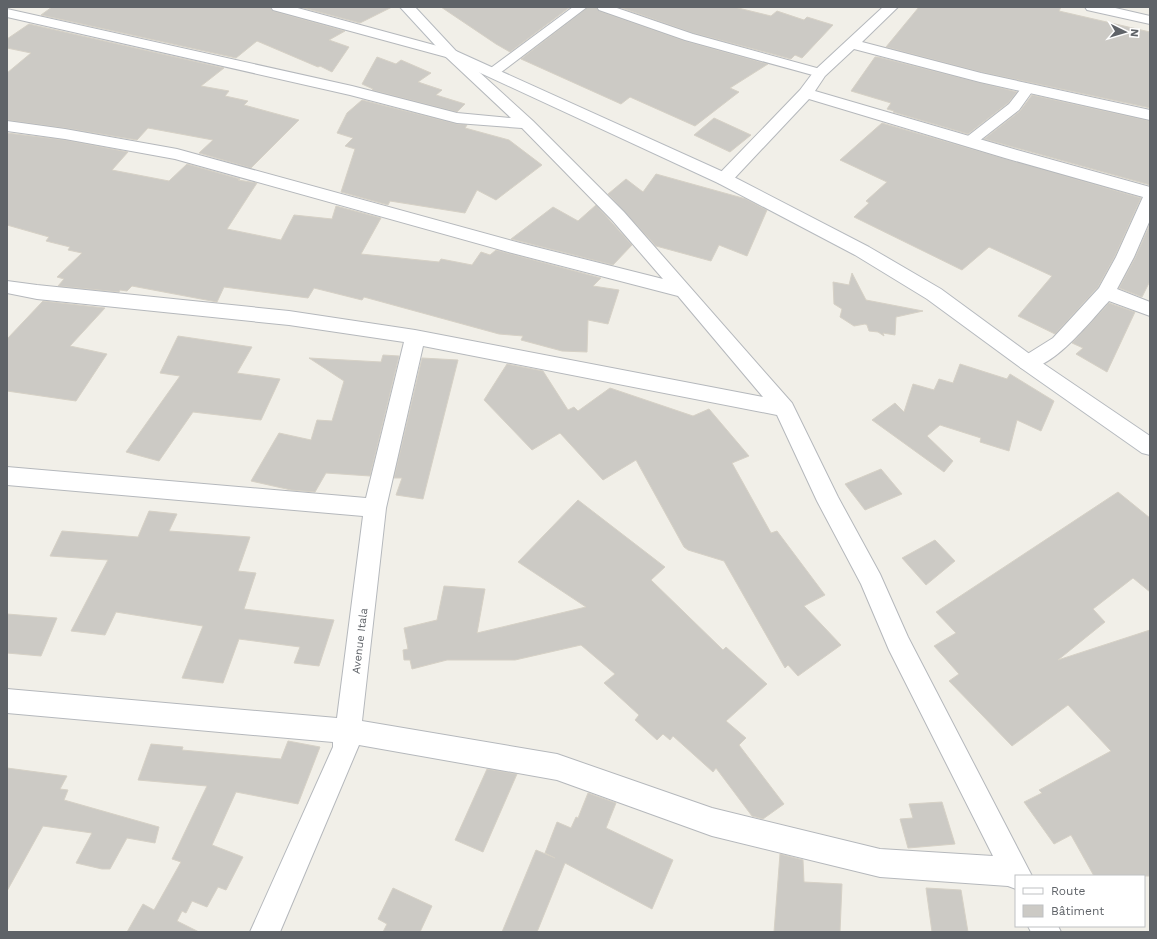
<svg xmlns="http://www.w3.org/2000/svg" width="1157" height="939" font-family="'Work Sans',sans-serif">
<style>
.building{fill:#cccac5;stroke:#d6d1c6}
.lines{fill:none;stroke-linecap:round;stroke-linejoin:round}
.service-casing{stroke:#b5b8bc;stroke-width:2}
.minor-casing{stroke:#b5b8bc;stroke-width:2}
.secondary-casing{stroke:#b6babf;stroke-width:2}
.service{fill:#fff;fill-rule:evenodd}
.minor{fill:#fff;fill-rule:evenodd}
.secondary{fill:#fff;fill-rule:evenodd}
.labels{text-anchor:middle;dominant-baseline:central;stroke-width:4;stroke-linejoin:round;paint-order:stroke}
.street-label{font-size:11px;fill:#5f6368;stroke:#fff}
</style>
<rect width="100%" height="100%" fill="#f1efe8"/>
<path class="building" d="M52 7H270L273 11 345 31 329 40 349 47 332 72 320 66 318 67 257 41 236 58 41 15Z
M300 7H392L360 23Z
M441 7H570L510 52 496 44Z
M588 7H596L599 11 685 41 768 64 730 88 739 92 695 126 630 97 621 104 521 59Z
M619 7H734L771 16 777 11 804 20 807 17 833 25 802 58 795 55 791 59 693 33Z
M919 7H1061L1059 11 1150 32V108L981 72 886 47Z
M29 24 224 68 201 86 229 91 225 96 248 101 244 105 299 120 251 168 199 153 213 140 148 128 137 140 65 128 7 120V73L31 53 7 48V39Z
M377 57 396 64 401 60 431 73 418 82 442 90 436 95 465 104 457 112 372 90 373 89 362 84Z
M875 57H878L1017 92 1008 103 968 134 893 112 894 111 887 109 891 103 851 91Z
M1032 95 1150 121V185L984 139 1020 111Z
M362 100 457 124 467 125 465 128 509 140 542 165 496 200 477 190 465 213 390 201 388 205 341 192 355 149 345 146 353 138 337 133 347 113Z
M714 118 751 135 730 152 694 135Z
M882 123 1141 198 1115 256 1098 287 1055 334 1018 316 1052 276 989 247 962 270 854 217 869 203 866 201 887 182 840 160Z
M7 133 65 140 128 152 112 170 169 181 187 164 240 179 238 180 257 183 227 229 281 240 294 215 332 219 336 206 381 218 361 254 439 262 441 259 472 265 481 252 490 255 496 250 601 278 593 286 619 290 608 324 588 320 587 352 562 351 521 340 523 336 499 334 364 297 362 300 314 288 308 298 224 287 217 302 132 286 127 291 120 290 119 292 58 286 64 279 57 277 82 253 68 250 70 247 46 241 49 237 7 225Z
M656 174 746 199 767 210 747 256 719 245 711 261 656 246 608 194 626 179 643 192Z
M596 205 632 245 613 265 511 239 553 207 578 221Z
M1150 224V281L1142 297 1119 288 1135 258Z
M852 273 866 300 923 311 896 317 895 335 883 333 884 336 878 332 869 331 867 325 865 324 854 326 840 317 842 309 834 304 833 282 849 285Z
M43 301 105 308 70 346 107 354 76 401 7 391V339Z
M1109 303 1135 312 1107 372 1076 354 1083 348 1072 343Z
M178 336 252 347 237 373 280 379 261 420 193 412 159 461 126 452 180 376 160 373Z
M383 355 399 356 370 476 326 473 315 492 291 490 251 481 279 433 311 440 317 420 332 421 344 381 309 358 381 362Z
M422 358 458 360 423 499 396 495 402 478H394Z
M507 364 543 371 568 410 574 407 578 411 610 388 693 416 709 409 749 456 732 463 771 533 777 531 825 595 804 606 841 645 798 676 788 665 785 668 724 561 688 550 684 547 636 460 603 480 560 433 532 450 484 400Z
M960 364 1007 379 1010 374 1054 401 1041 431 1017 420 1009 451 980 442 981 438 940 425 927 436 953 461 944 472 872 420 895 403 904 412 913 384 934 390 939 379 953 383Z
M881 469 902 494 865 510 845 484Z
M1118 492 1150 518V592L1133 578 1093 609 1105 622 1058 660 1150 630V876H1094L1071 835 1054 844 1024 802 1042 793 1039 790 1111 751 1068 705 1012 746 949 681 959 674 934 646 956 633 936 612Z
M578 500 665 567 651 580 723 650 726 647 767 684 726 721 746 738 739 745 784 804 763 819 752 816 716 768 713 772 673 736 670 740 663 734 657 740 635 720 639 715 604 683 615 674 581 645 515 660H447L412 669 410 660H404L403 650 408 649 404 628 437 620 444 586 485 589 477 633 586 607 518 562Z
M149 511 177 514 169 531 250 537 238 571 256 573 244 609 334 620 319 666 294 663 300 647 239 639 223 683 182 678 203 626 116 612 105 635 71 631 108 560 50 556 62 531 138 537Z
M935 540 955 561 926 585 902 558Z
M7 614 57 618 41 656 7 653Z
M288 741 320 747 298 804 236 792 212 845 243 857 226 890 218 887 207 907 192 901 186 913 182 911 177 921 199 932H127L143 904 154 910 181 862 172 859 207 786 138 780 151 744 183 747 182 750 281 759Z
M7 768 67 776 60 789 68 790 64 800 159 827 155 843 127 838 110 869H102L76 863 92 833 43 826 7 891Z
M487 769 517 774 483 852 455 840Z
M588 793 616 803 606 828 673 860 652 909 565 863 537 932H502L536 850 555 858 545 853 557 822 571 828 576 817 578 818Z
M942 802 955 844 908 848 900 819 913 818 909 804Z
M780 854 803 860 804 882 842 884 840 932H774Z
M393 888 432 906 420 932H383L387 924 378 919Z
M926 888 961 890 968 932H932Z"/>
<g class="lines">
<defs>
<path id="service" d="M573 7H587L496 76H488L486 73 488 70Z
M597 7H614L693 34 824 70 826 73 824 76 820 77 685 40 599 10Z
M1028 85 1033 86 1034 89 1019 110 974 145H964L962 142 964 139 1009 104 1023 86Z"/>
<path id="minor" d="M271 7H294L456 51 533 121 624 212 792 403 838 497 880 574 908 637 1032 876H1016V889L1008 886 880 877 712 836 557 780 359 745 280 932H250L333 747V742L7 713V689L337 718 363 516 7 485V467L366 498 404 342 289 325 37 299 7 293V281L37 285 289 311 415 330 763 397 678 296 512 253 175 159 65 139 7 131V121L65 129 177 149 520 243 663 279 612 220 522 128 457 123 350 95 7 17V9L352 86 457 113 511 118 446 57 273 10ZM423 346 777 415 817 501 861 584 889 650 993 856 880 849 712 808 557 754 362 721 386 508Z
M883 7H898L862 42 981 73 1150 110V120L980 82 854 49 825 76 815 91 1017 150 1150 187V220L1134 257 1117 289 1150 302V316L1109 301C1092 319 1048 376 1021 368L1018 363 1021 358 1053 338 1099 288 1116 257 1143 197 1005 158 809 99 730 183 724 184 718 183 715 179 718 175 800 90 815 70Z
M1085 7H1111L1150 16V24L1087 10Z
M1028 926H1058L1061 932H1031Z"/>
<path id="secondary" d="M400 7H415L456 51 730 175 869 247 941 289 1035 358 1150 436V455L1142 453 1021 368 927 299 855 255 718 183 446 57Z"/>
</defs>
<use href="#service" class="service-casing"/>
<use href="#minor" class="minor-casing"/>
<use href="#secondary" class="secondary-casing"/>
<use href="#service" class="service"/>
<use href="#minor" class="minor"/>
<use href="#secondary" class="secondary"/>
</g>
<g class="labels">
<g class="street-label">
<text transform="translate(360 641) rotate(-83)">Avenue Itala</text>
</g>
</g>
<rect width="1157" height="939" fill="none" stroke="#5f6368" stroke-width="16"/>
<rect x="1015" y="875" width="130" height="52" fill="#ffffff" stroke="#bfc1c3"/>
<rect x="1023" y="888" width="20" height="6" fill="#ffffff" stroke="#bfc1c3"/>
<text x="1051" y="895" font-size="12" fill="#5f6368">Route</text>
<rect x="1023" y="905" width="20" height="12" fill="#cccac5" stroke="#bfc1c3"/>
<text x="1051" y="915" font-size="12" fill="#5f6368">Bâtiment</text>
<g transform="translate(1125 32) rotate(95)" stroke="#ffffff" stroke-width="3" paint-order="stroke">
<path d="M0-3L7 15L0 10L-7 15Z" fill="#5f6368"/>
<text y="-6" font-size="11" font-weight="bold" text-anchor="middle" fill="#5f6368">N</text>
</g>
</svg>
